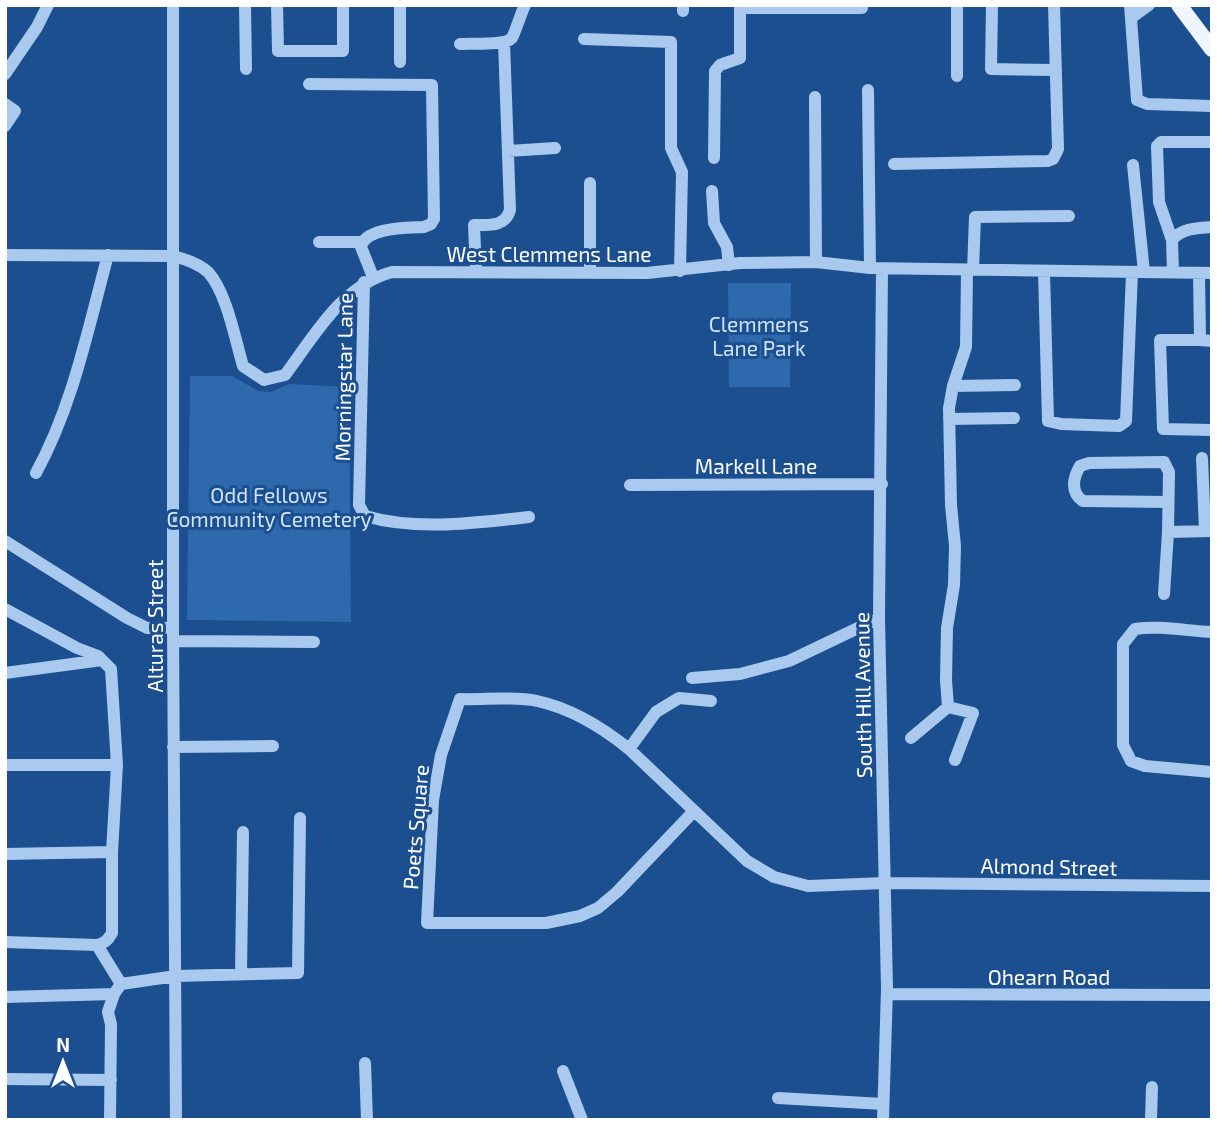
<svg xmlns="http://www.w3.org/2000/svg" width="1217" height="1125" font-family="'Exo 2',sans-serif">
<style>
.green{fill:#2e69ad}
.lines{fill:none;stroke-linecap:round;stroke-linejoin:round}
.minor{stroke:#a9c9ee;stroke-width:12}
.major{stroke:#f0f6ff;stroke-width:16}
.labels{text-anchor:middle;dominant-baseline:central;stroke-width:6;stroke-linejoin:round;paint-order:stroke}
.street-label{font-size:21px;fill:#fff;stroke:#1b4f8f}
.park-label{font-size:21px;fill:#cfe3fa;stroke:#1b4f8f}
</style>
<rect width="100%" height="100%" fill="#1b4f8f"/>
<path class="green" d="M728 283H791L790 387H729Z
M190 376H232L258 391 271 392 289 384 349 387 351 622 187 620Z"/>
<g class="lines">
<path class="minor" d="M173 5V628L176 1120
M245 5 246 69
M277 5 278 51H343V5
M400 5V62
M992 5 991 69 1056 70
M1130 5 1137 100 1147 104 1212 106
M740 8H862
M683 11V5
M1131 18 1149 5
M584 39 671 42V148L682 172 680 271
M460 44C471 43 505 46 512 38 515 33 521 13 525 5
M5 74 37 27 48 5
M957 76V5
M309 84 432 85 434 219 431 224 424 227C407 228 365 227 361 247L373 277
M868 90 870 268
M815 97 816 262
M5 104 15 111 5 126
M508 151 555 148
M714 158 715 71 720 65 740 58V5
M894 164 1048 161 1053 159 1058 149 1054 5
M1133 165 1144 272
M590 183V273
M712 191 714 223 727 247 729 265
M1172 240 1159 202 1157 146 1161 142H1212
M319 242H362
M5 255 173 256C185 259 199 264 208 272 227 293 235 339 243 366L264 380 285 375C315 335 341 286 392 272L647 273 740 263 816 262 870 268 1212 273
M882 269 879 618 887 989 883 1120
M973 270 975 217 1069 216
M1044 271 1048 421 1061 424 1119 426 1126 421 1132 272
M476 272 474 225C490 225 505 227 510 210L504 42
M1173 272 1172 240C1182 228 1197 228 1212 227
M1199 273 1200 340 1212 341
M364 282 359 505 365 516C417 531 475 523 529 517
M1200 340H1160L1163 429 1212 430
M953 386 1015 385
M949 419 1014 418
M1202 458 1205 531
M36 473C73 405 88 329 108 255
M630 485 882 484
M1168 532 1169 472 1164 462 1089 463 1080 466C1073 478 1070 492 1083 501L1168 502
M5 541 127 618 147 628H173
M1164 594 1168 532 1212 531
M5 609 77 648 98 656 111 669 117 765 112 852V933C108 940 105 943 97 945L5 942
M1212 632C1186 631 1160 625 1135 629L1123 644V745L1131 761 1145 766 1212 772
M173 641 314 642
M5 673 102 660
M692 678 740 674 789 661 879 618
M948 707 973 713 955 760
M911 738 948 707 946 680 947 628 954 585 955 546 951 505 949 408 953 386 966 347 967 270
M173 747 273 746
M629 749 656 712 679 698 711 701
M5 765H117
M694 811 617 892 598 908 580 916 546 923H427L433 800 441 755 460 699C483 700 514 696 537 701 570 708 603 728 629 749L747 861 774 877 808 886 885 883 1212 886
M5 854 112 852
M97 945 121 984
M241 974 243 832
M887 994 1212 995
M5 997 114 994 121 984 176 976 298 973 300 818
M365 1063 367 1120
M563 1071 582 1120
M5 1079 111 1080
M778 1098 883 1104
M110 1120 111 1024 108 1012 114 994
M1151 1120 1152 1087"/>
<path class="major" d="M1179 5 1212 49"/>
</g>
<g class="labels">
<g class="street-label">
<text x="549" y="253">West Clemmens Lane</text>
<text transform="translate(343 377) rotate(-89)">Morningstar Lane</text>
<text x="756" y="465">Markell Lane</text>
<text transform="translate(154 626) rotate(-90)">Alturas Street</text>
<text transform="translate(862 695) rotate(-91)">South Hill Avenue</text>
<text transform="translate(415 827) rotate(-85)">Poets Square</text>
<text transform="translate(1049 866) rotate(1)">Almond Street</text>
<text x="1049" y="976">Ohearn Road</text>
</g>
<g class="park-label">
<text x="759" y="323">Clemmens<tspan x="759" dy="24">Lane Park</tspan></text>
<text x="269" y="494">Odd Fellows<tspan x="269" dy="24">Community Cemetery</tspan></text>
</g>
</g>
<rect width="1217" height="1125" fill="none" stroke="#ffffff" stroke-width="14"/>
<g transform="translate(63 1062)" stroke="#1b4f8f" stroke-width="5" paint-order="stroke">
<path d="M0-5L12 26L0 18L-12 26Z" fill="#ffffff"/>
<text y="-10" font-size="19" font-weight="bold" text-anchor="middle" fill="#ffffff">N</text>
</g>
</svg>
